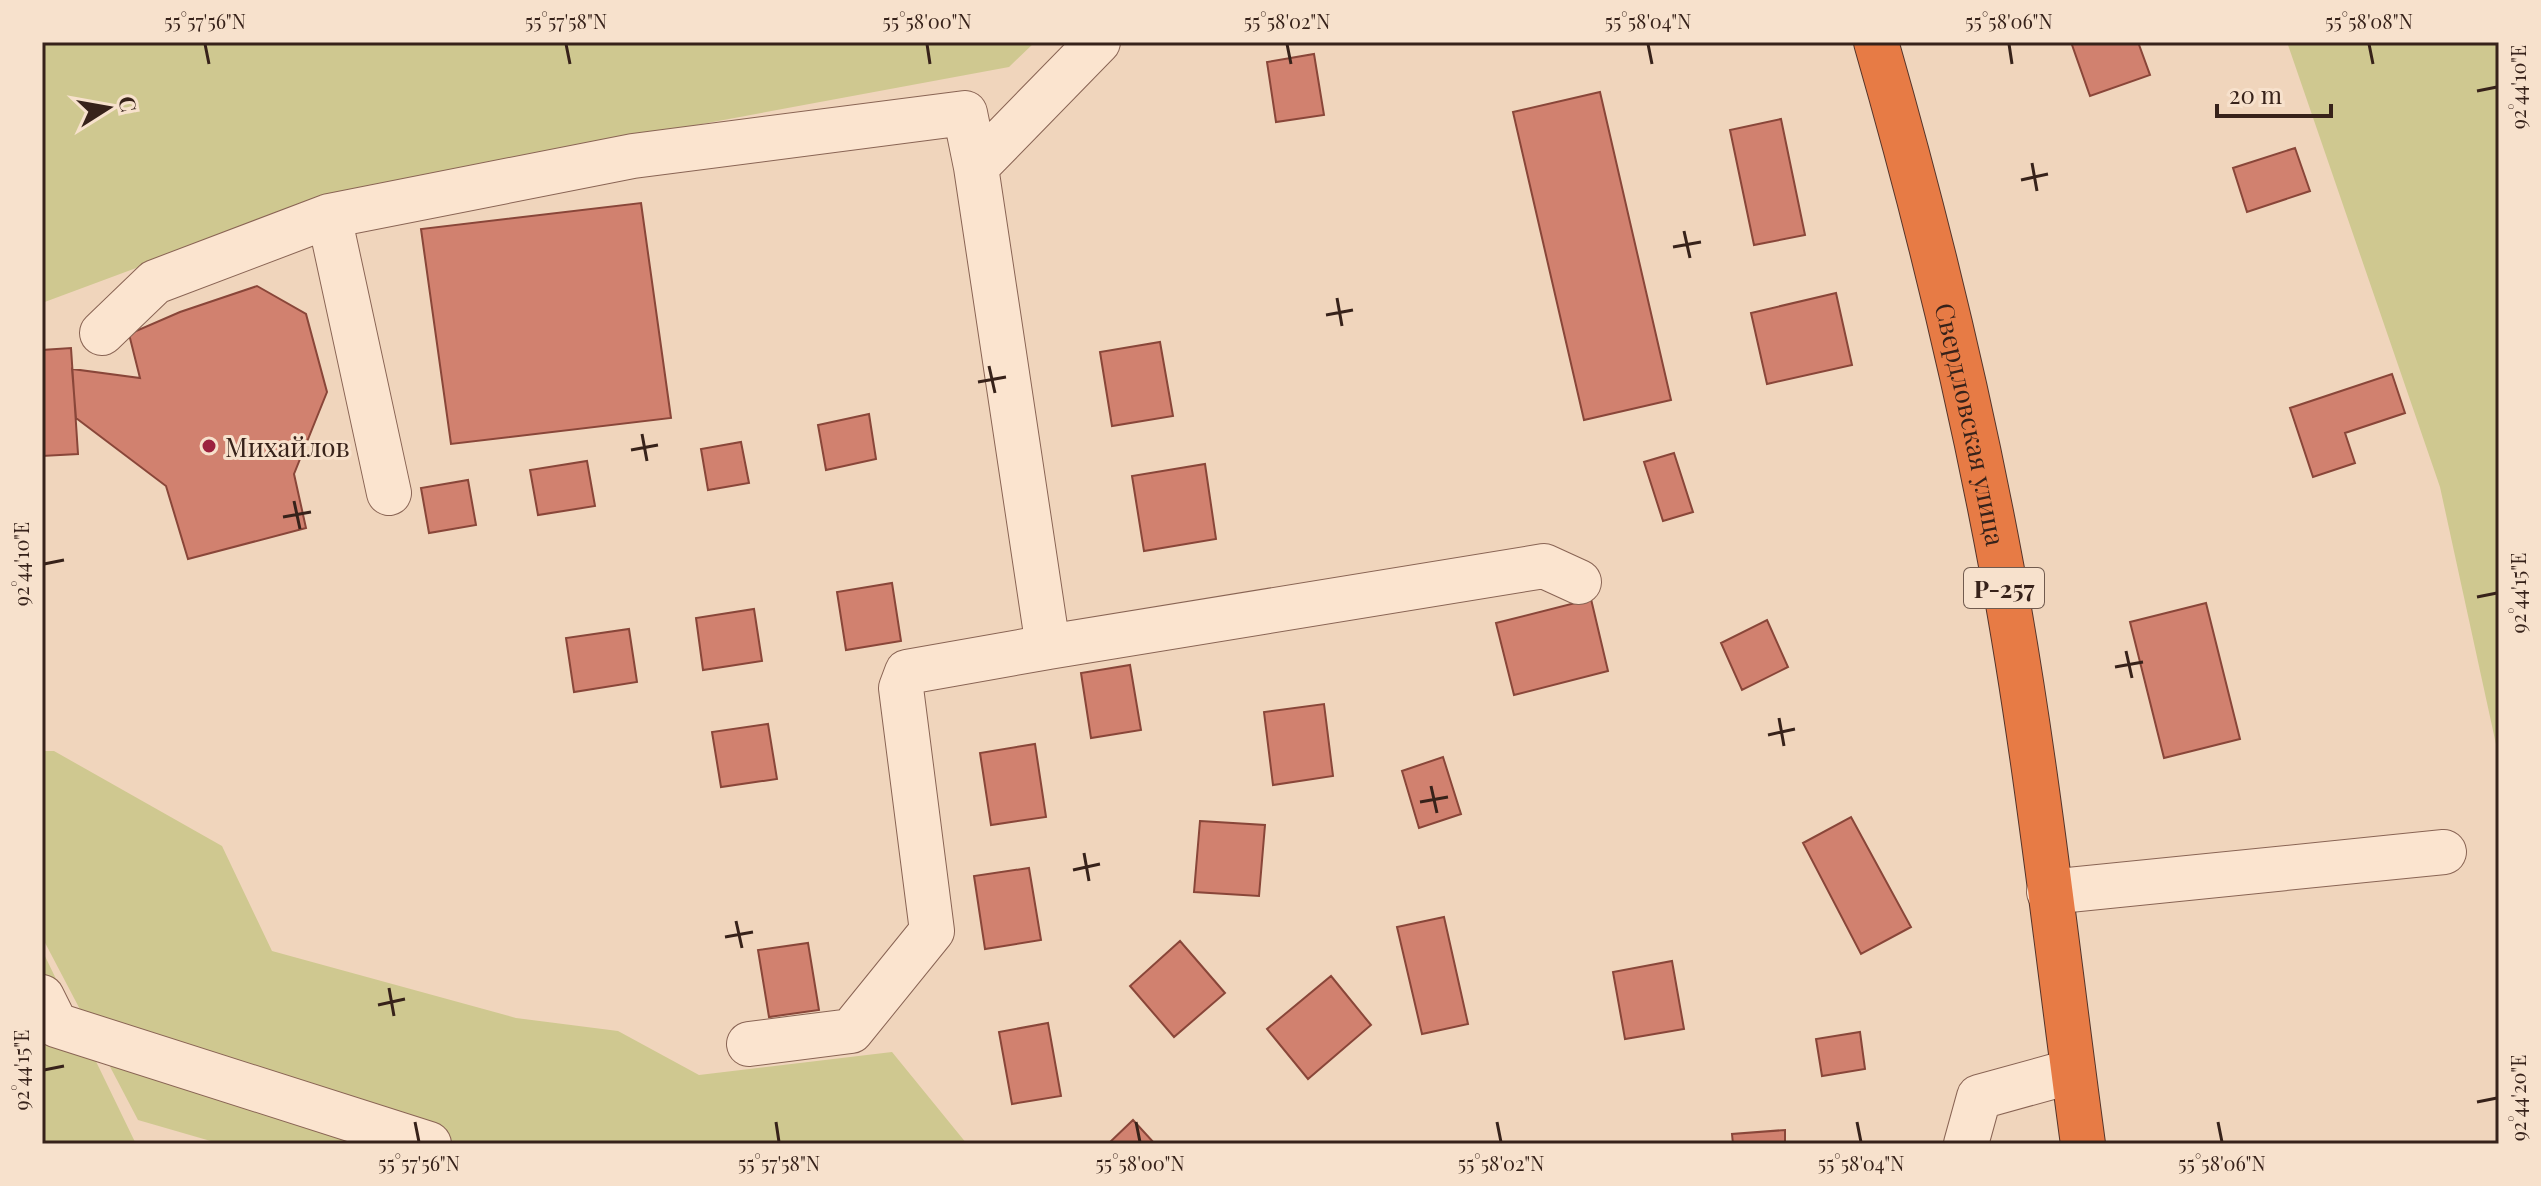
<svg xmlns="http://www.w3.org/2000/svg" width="2541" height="1186" font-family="'Playfair Display',serif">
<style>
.green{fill:#cfc890}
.building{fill:#d1816f;stroke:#894639;stroke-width:2}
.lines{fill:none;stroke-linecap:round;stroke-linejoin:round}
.minor-casing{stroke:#896454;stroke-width:46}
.highway-casing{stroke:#563429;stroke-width:46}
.minor{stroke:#fbe4cf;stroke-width:44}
.highway{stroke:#e77b45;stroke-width:44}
.ticks{fill:none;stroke:#37221a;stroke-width:3}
.poi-dot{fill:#9c213e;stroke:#f7e1cc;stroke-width:3}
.labels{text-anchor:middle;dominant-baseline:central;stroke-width:6;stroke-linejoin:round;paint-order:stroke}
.shield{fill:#f7e1cc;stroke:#715b4f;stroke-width:2}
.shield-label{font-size:24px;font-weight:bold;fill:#37221a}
.street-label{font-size:26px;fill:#37221a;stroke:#f7e1cc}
.poi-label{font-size:26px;fill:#37221a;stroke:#f7e1cc;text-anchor:start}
.neatline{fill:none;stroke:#37221a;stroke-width:3}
.ticks-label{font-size:20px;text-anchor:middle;fill:#37221a}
</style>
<rect width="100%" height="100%" fill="#f0d5bc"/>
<path class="green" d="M42 42H1035L1009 67 346 190 42 303Z
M2287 42H2499V758L2440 487Z
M42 751H54L222 846 272 951 516 1018 618 1031 699 1075 892 1052 967 1144H221L138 1120 42 937Z
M42 950 136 1144H42Z"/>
<path class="building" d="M2071 42H2138L2150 75 2090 96Z
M1314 54 1324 115 1276 122 1267 62Z
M1600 92 1671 400 1584 420 1513 112Z
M1781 119 1805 235 1754 245 1730 130Z
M2295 148 2310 191 2247 212 2233 168Z
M641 203 671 418 451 444 421 229Z
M257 286 306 314 327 392 294 474 306 528 188 559 166 486 76 418 72 369 140 378 129 334 180 312Z
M1836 293 1852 365 1767 384 1751 313Z
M1160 342 1173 416 1112 426 1100 352Z
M71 348 78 454 42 456V350Z
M2392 374 2405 413 2345 433 2355 463 2313 477 2290 408Z
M869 414 876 459 826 470 818 425Z
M741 442 749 483 708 490 701 449Z
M1674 453 1693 512 1663 521 1644 462Z
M587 461 595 506 538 515 530 470Z
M1205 464 1216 539 1144 551 1132 476Z
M468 480 476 525 429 533 421 488Z
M892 583 901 641 846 650 837 592Z
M1591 599 1608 671 1514 695 1496 623Z
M2206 603 2240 739 2164 758 2130 622Z
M754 609 762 661 703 670 696 618Z
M1767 620 1788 667 1742 690 1721 643Z
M629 629 637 682 574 692 566 638Z
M1130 665 1141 730 1091 738 1081 673Z
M1324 704 1333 776 1273 785 1264 712Z
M768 724 777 779 721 787 712 732Z
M1035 744 1046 817 991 825 980 753Z
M1443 757 1461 814 1419 828 1402 771Z
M1851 817 1911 927 1861 954 1803 843Z
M1200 821 1265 825 1259 896 1194 892Z
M1029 868 1041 940 985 949 974 876Z
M1444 917 1468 1024 1422 1034 1397 927Z
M1180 941 1225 993 1174 1037 1130 986Z
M808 943 819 1010 769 1017 758 950Z
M1672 961 1684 1029 1625 1039 1613 972Z
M1331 976 1371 1025 1308 1079 1267 1029Z
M1048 1023 1061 1096 1012 1104 999 1032Z
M1860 1032 1865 1069 1822 1076 1816 1039Z
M1133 1120 1155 1144H1108Z
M1785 1130V1144H1733L1732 1134Z"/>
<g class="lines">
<defs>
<path id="minor" d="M1098 42 976 167 1048 647 1544 566 1579 582
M329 216 389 493
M102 333 155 282 329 216 633 156 965 113 976 167
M2049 892 2444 852
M42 997 56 1025 429 1144
M749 1044 851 1031 932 931 901 688 907 672 1048 647
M1966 1144 1979 1097 2073 1071"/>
<g id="highway">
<path id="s1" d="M1876 42C1926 216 1969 392 2002 570 2037 760 2057 953 2083 1144"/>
</g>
</defs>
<use href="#minor" class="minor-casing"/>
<use href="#highway" class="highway-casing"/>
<use href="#minor" class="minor"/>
<use href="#highway" class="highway"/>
</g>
<path class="ticks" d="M205 44 209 64M566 44 570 64M927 44 930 64M1287 44 1291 64M1648 44 1652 64M2009 44 2012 64M2369 44 2373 64M2477 91 2497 87M2032 163 2037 191M2021 180 2048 174M1684 231 1690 258M1673 247 1701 242M1337 298 1342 326M1326 315 1353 310M989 366 995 393M978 382 1006 377M642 434 647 461M631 450 658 445M294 501 300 529M283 517 311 512M44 564 64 560M2477 597 2497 593M2126 651 2132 678M2115 667 2143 662M1779 718 1784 746M1768 735 1795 729M1431 786 1437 813M1420 802 1448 797M1084 853 1089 881M1073 870 1100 864M736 921 742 948M725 937 753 932M389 988 394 1016M378 1005 405 999M44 1070 64 1066M2477 1102 2497 1098M415 1122 419 1142M776 1122 779 1142M1136 1122 1140 1142M1497 1122 1501 1142M1857 1122 1861 1142M2218 1122 2222 1142"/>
<circle class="poi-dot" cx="209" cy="446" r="8"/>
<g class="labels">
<rect class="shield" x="1964" y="568" width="80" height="40" rx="6"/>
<g class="shield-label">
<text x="2004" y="588">Р-257</text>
</g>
<g class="street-label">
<text stroke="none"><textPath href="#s1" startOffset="394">Свердловская улица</textPath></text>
</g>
<g class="poi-label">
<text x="225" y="446">Михайлов</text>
</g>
</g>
<rect width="2541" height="1186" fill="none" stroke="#f7e1cc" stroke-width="88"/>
<g transform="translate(108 108) rotate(79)" stroke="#f7e1cc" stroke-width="6" paint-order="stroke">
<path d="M0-6L14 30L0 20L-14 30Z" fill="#37221a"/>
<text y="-12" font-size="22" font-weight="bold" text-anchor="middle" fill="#37221a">С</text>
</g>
<path d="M2217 104v12h114v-12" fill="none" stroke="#37221a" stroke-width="4"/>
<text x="2229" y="104" font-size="24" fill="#37221a" stroke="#f7e1cc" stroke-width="6" paint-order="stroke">20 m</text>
<rect x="44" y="44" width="2453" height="1098" class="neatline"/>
<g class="ticks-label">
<text x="205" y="29">55°57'56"N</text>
<text x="566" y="29">55°57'58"N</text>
<text x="927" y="29">55°58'00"N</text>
<text x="1287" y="29">55°58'02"N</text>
<text x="1648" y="29">55°58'04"N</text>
<text x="2009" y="29">55°58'06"N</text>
<text x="2369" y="29">55°58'08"N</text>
<text transform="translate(2519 87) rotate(-90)" y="7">92°44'10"E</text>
<text transform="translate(22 564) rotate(-90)" y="7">92°44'10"E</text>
<text transform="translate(2519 593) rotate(-90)" y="7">92°44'15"E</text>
<text transform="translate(22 1070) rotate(-90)" y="7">92°44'15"E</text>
<text transform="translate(2519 1098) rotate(-90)" y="7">92°44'20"E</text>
<text x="419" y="1171">55°57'56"N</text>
<text x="779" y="1171">55°57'58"N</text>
<text x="1140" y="1171">55°58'00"N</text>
<text x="1501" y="1171">55°58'02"N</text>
<text x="1861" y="1171">55°58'04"N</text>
<text x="2222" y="1171">55°58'06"N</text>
</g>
</svg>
